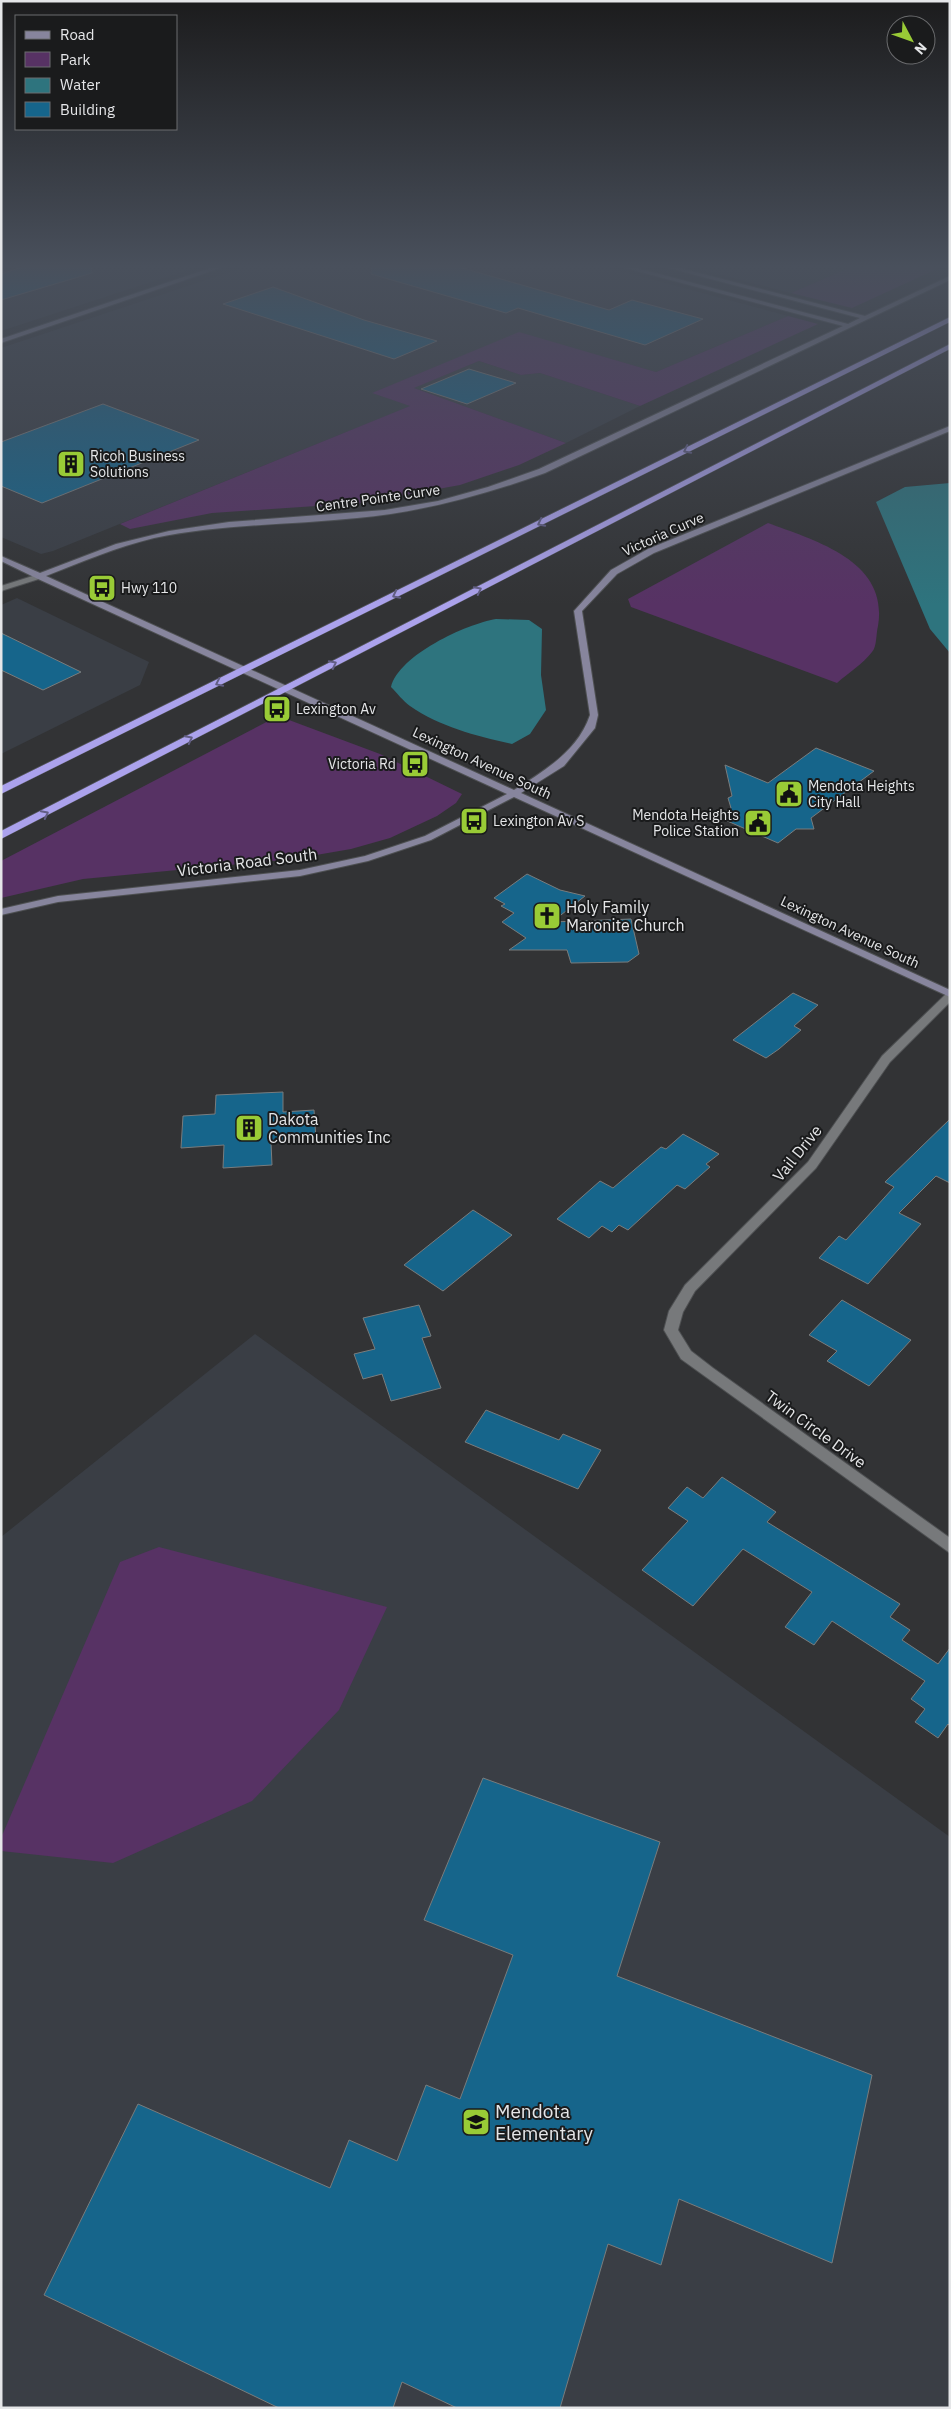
<svg xmlns="http://www.w3.org/2000/svg" width="951" height="2409" font-family="'IBM Plex Sans',sans-serif">
<style>
.built{fill:#3a3e45}
.green{fill:#573264}
.water{fill:#2e747e}
.building{fill:#16658b;stroke:#797c7d}
.lines{fill:none;stroke-linecap:round;stroke-linejoin:round}
.street-casing{stroke:#4e5052;stroke-width:2}
.secondary-casing{stroke:#4e5052;stroke-width:2}
.highway-casing{stroke:#4e5052;stroke-width:1}
.street{fill:#77797b;fill-rule:evenodd}
.secondary{fill:#87859d;fill-rule:evenodd}
.highway{fill:#aba2ec;fill-rule:evenodd}
.oneway{stroke:#625e84}
.labels{text-anchor:middle;dominant-baseline:central;stroke-width:4;stroke-linejoin:round;paint-order:stroke}
.far-poi-label{font-size:14px;fill:#e5e6e8;stroke:#1a1b1c;text-anchor:start}
.far-street-label{font-size:14px;fill:#e5e6e8;stroke:#1a1b1c}
.street-label{font-size:16px;fill:#e5e6e8;stroke:#1a1b1c}
.poi-label{font-size:16px;fill:#e5e6e8;stroke:#1a1b1c;text-anchor:start}
.near-poi-label{font-size:19px;fill:#e5e6e8;stroke:#1a1b1c;text-anchor:start}
</style>
<rect width="100%" height="100%" fill="#323335"/>
<path class="built" d="M1 267H197L1 331Z
M245 267H605L788 316 656 372 519 333 373 393 411 406 53 551 41 554 1 537V348Z
M691 267H851L791 293Z
M479 361 521 375 540 373 640 406 566 443 413 388Z
M17 598 149 662 140 685 1 754V605Z
M255 1334 950 1837V2408H1V1537Z"/>
<path class="green" d="M851 267H941L852 308 791 293Z
M788 316 818 324 640 406 540 373 521 375 479 361 414 388 566 443 519 465 460 485 361 503 212 513 130 529 120 524 410 406 372 393 519 332 656 372Z
M768 523C816 541 889 561 878 626 876 633 877 647 872 652 863 664 848 673 837 683L631 607 628 599Z
M276 717 289 720 380 754 462 794 456 803 437 816 390 838 351 849 293 859 83 879 1 898V861Z
M159 1547 387 1607 339 1710 252 1801 113 1863 1 1851V1838L120 1562Z"/>
<path class="water" d="M950 483V653L930 629 876 502 905 487Z
M496 619 529 620 542 629 541 675 546 710 530 734 512 744C477 736 440 727 410 706 403 701 397 693 391 687 399 655 466 624 496 619Z"/>
<path class="building" d="M22 267H91L92 273 1 300V274Z
M372 267H459L609 310 632 300 703 319 645 345 518 308 506 313 371 274Z
M273 287 364 320 437 341 394 359 223 304Z
M469 369 516 383 467 404 421 389Z
M103 404 199 440 42 503 1 486V442Z
M1 633 81 672 43 690 1 670Z
M816 748 874 771 811 818 814 829H796L778 843 718 817 731 808 728 798 732 796 725 765 768 783Z
M527 874 560 890 585 896 552 922 631 919 639 954 628 962 571 963 567 950H509L526 938 502 922 514 913 501 906 505 904 494 898Z
M793 993 818 1005 794 1026 801 1030 779 1049 766 1058 733 1040Z
M283 1092V1112L314 1110 316 1140 271 1143 272 1165 223 1168 224 1145 181 1148 183 1116 215 1114 216 1095Z
M950 1119V1183L936 1176 899 1213 921 1224 868 1284 819 1258 839 1236 846 1240 894 1187 885 1182Z
M683 1134 719 1154 706 1164 710 1167 685 1189 677 1185 628 1230 619 1225 612 1232 602 1226 589 1238 557 1219 600 1181 613 1188 661 1147 666 1149Z
M473 1210 512 1235 443 1291 404 1265Z
M842 1300 911 1340 869 1386 827 1361 837 1351 809 1335Z
M419 1305 431 1336 422 1338 441 1388 391 1401 382 1374 363 1379 354 1354 375 1349 363 1318Z
M486 1410 559 1440 563 1434 601 1450 578 1489 465 1442Z
M722 1477 776 1512 767 1522 900 1604 890 1617 910 1630 902 1640 938 1664 950 1648V1726L948 1724 938 1738 915 1722 925 1709 911 1699 925 1681 832 1621 814 1645 785 1627 812 1592 743 1549 693 1606 642 1570 688 1521 668 1508 687 1487 703 1498Z
M483 1778 660 1842 617 1976 872 2075 832 2263 679 2199 661 2265 608 2244 560 2408H457L402 2382 393 2408H279L44 2295 138 2104 330 2188 349 2140 397 2161 426 2085 460 2099 513 1955 424 1920Z"/>
<g class="lines">
<defs>
<path id="street" d="M39 574 43 576 42 578 1 591V586Z
M950 993V1002L890 1062 816 1168 695 1291 683 1312 678 1330 691 1351 713 1368 950 1538V1553L681 1359 664 1330 669 1311 685 1285 808 1162 882 1056 946 994Z"/>
<path id="secondary" d="M213 267H223L1 343V339Z
M622 267H633L848 324 860 318 665 267H676L865 316 950 276V280L545 473C484 495 422 512 357 518 289 525 221 524 154 538 117 547 81 562 46 576L514 790C544 771 578 751 590 715L574 611 611 570 648 549 950 426V431L654 553 617 574 582 611 598 715 595 728 564 766 521 793 950 990V997L514 797 431 840 368 861 300 876 58 902 1 915V909L58 896 300 870 365 856 425 836 507 794 36 578 1 561V556L40 573 116 544 169 531 229 522 385 510 438 501 488 487 539 469 843 326Z"/>
<path id="highway" d="M950 317V322L1 794V786Z
M950 344V349L1 839V831Z"/>
</defs>
<use href="#street" class="street-casing"/>
<use href="#secondary" class="secondary-casing"/>
<use href="#highway" class="highway-casing"/>
<use href="#street" class="street"/>
<use href="#secondary" class="secondary"/>
<use href="#highway" class="highway"/>
</g>
<defs><path id="oneway-chevron" d="M-2-3.5L2.5 0L-2 3.5" fill="none" stroke-width="1.6" stroke-linecap="round" stroke-linejoin="round" transform="scale(1.25)"/></defs>
<g class="oneway">
<use href="#oneway-chevron" transform="translate(687 450) rotate(153)"/>
<use href="#oneway-chevron" transform="translate(541 523) rotate(153)"/>
<use href="#oneway-chevron" transform="translate(478 590) rotate(-27)"/>
<use href="#oneway-chevron" transform="translate(396 595) rotate(153)"/>
<use href="#oneway-chevron" transform="translate(333 664) rotate(-27)"/>
<use href="#oneway-chevron" transform="translate(219 683) rotate(154)"/>
<use href="#oneway-chevron" transform="translate(189 739) rotate(-27)"/>
<use href="#oneway-chevron" transform="translate(45 814) rotate(-27)"/>
</g>
<linearGradient id="sky" x2="0" y2="1"><stop stop-color="#1c1c1d"/><stop offset="0.44" stop-color="#49505c"/><stop offset="1" stop-color="#49505c" stop-opacity="0"/></linearGradient>
<rect width="951" height="605" fill="url(#sky)"/>
<defs>
<symbol id="building-square" viewBox="-11 -11 22 22"><rect x="-9" y="-9" width="18" height="18" rx="4" fill="#99cb36" stroke="#1a1b1c"/><path d="M-4-6H4V6H1V3H-1V6H-4ZM-2.5-4.3h1.7v1.8h-1.7ZM.8-4.3h1.7v1.8H.8ZM-2.5-1h1.7V.8h-1.7ZM.8-1h1.7V.8H.8Z" fill="#111"/></symbol>
<symbol id="bus-square" viewBox="-11 -11 22 22"><rect x="-9" y="-9" width="18" height="18" rx="4" fill="#99cb36" stroke="#1a1b1c"/><path d="M-5-6H5V4H4V6H2V4H-2V6H-4V4H-5ZM-3.5-4V0h7V-4ZM-3.5 1.2v1.5H-2V1.2ZM2 1.2v1.5H3.5V1.2Z" fill="#111"/></symbol>
<symbol id="civic-square" viewBox="-11 -11 22 22"><rect x="-9" y="-9" width="18" height="18" rx="4" fill="#99cb36" stroke="#1a1b1c"/><path d="M-.6-6.5H3V-4.5H.6V-3L4-1V1h2V6H-6V1h2V-1L-.6-3ZM-1.2 2.5V6h2.4V2.5Z" fill="#111"/></symbol>
<symbol id="church-square" viewBox="-11 -11 22 22"><rect x="-9" y="-9" width="18" height="18" rx="4" fill="#99cb36" stroke="#1a1b1c"/><path d="M-1.2-6h2.4v3.5h3.3v2.4h-3.3V6h-2.4V-.1h-3.3v-2.4h3.3Z" fill="#111"/></symbol>
<symbol id="school-square" viewBox="-11 -11 22 22"><rect x="-9" y="-9" width="18" height="18" rx="4" fill="#99cb36" stroke="#1a1b1c"/><path d="M0-5L7-2L0 1L-7-2ZM-4 1L0 2.5L4 1V4Q0 6-4 4Z" fill="#111"/></symbol>
</defs>
<g fill-rule="evenodd">
<use href="#building-square" x="55" y="448" width="32" height="32"/>
<use href="#bus-square" x="86" y="572" width="32" height="32"/>
<use href="#bus-square" x="261" y="693" width="32" height="32"/>
<use href="#bus-square" x="399" y="748" width="32" height="32"/>
<use href="#civic-square" x="773" y="778" width="32" height="32"/>
<use href="#bus-square" x="458" y="805" width="32" height="32"/>
<use href="#civic-square" x="742" y="807" width="32" height="32"/>
<use href="#church-square" x="531" y="900" width="32" height="32"/>
<use href="#building-square" x="233" y="1112" width="32" height="32"/>
<use href="#school-square" x="460" y="2106" width="32" height="32"/>
</g>
<g class="labels">
<g class="far-poi-label">
<text x="90" y="456">Ricoh Business<tspan x="90" dy="16">Solutions</tspan></text>
<text x="121" y="588">Hwy 110</text>
<text x="296" y="709">Lexington Av</text>
<text x="396" y="764" text-anchor="end">Victoria Rd</text>
<text x="808" y="786">Mendota Heights<tspan x="808" dy="16">City Hall</tspan></text>
<text x="739" y="815" text-anchor="end">Mendota Heights<tspan x="739" dy="16">Police Station</tspan></text>
<text x="493" y="821">Lexington Av S</text>
</g>
<g class="far-street-label">
<text transform="translate(378 498) rotate(-8)">Centre Pointe Curve</text>
<text transform="translate(663 534) rotate(-24)">Victoria Curve</text>
<text transform="translate(482 763) rotate(25)">Lexington Avenue South</text>
<text transform="translate(850 932) rotate(25)">Lexington Avenue South</text>
</g>
<g class="street-label">
<text transform="translate(247 862) rotate(-7)">Victoria Road South</text>
<text transform="translate(797 1153) rotate(-51)">Vail Drive</text>
<text transform="translate(816 1429) rotate(36)">Twin Circle Drive</text>
</g>
<g class="poi-label">
<text x="566" y="907">Holy Family<tspan x="566" dy="18">Maronite Church</tspan></text>
<text x="268" y="1119">Dakota<tspan x="268" dy="18">Communities Inc</tspan></text>
</g>
<g class="near-poi-label">
<text x="495" y="2111">Mendota<tspan x="495" dy="22">Elementary</tspan></text>
</g>
</g>
<rect width="951" height="2409" fill="none" stroke="#e5e6e8" stroke-width="5"/>
<rect x="15" y="15" width="162" height="115" fill="#1a1b1c" stroke="#6b6c6e"/>
<rect x="25" y="31" width="25" height="8" fill="#87859d" stroke="#6b6c6e"/>
<text x="60" y="40" font-size="15" fill="#e5e6e8">Road</text>
<rect x="25" y="52" width="25" height="15" fill="#573264" stroke="#6b6c6e"/>
<text x="60" y="65" font-size="15" fill="#e5e6e8">Park</text>
<rect x="25" y="78" width="25" height="15" fill="#2e747e" stroke="#6b6c6e"/>
<text x="60" y="90" font-size="15" fill="#e5e6e8">Water</text>
<rect x="25" y="102" width="25" height="15" fill="#16658b" stroke="#6b6c6e"/>
<text x="60" y="115" font-size="15" fill="#e5e6e8">Building</text>
<g transform="translate(911 40) rotate(131)"><circle r="24" fill="#1a1b1c" stroke="#6b6c6e"/>
<path d="M0-4L9 19L0 12L-9 19Z" fill="#99cb36"/>
<text y="-8" font-size="14" font-weight="bold" text-anchor="middle" fill="#e5e6e8">N</text>
</g>
</svg>
